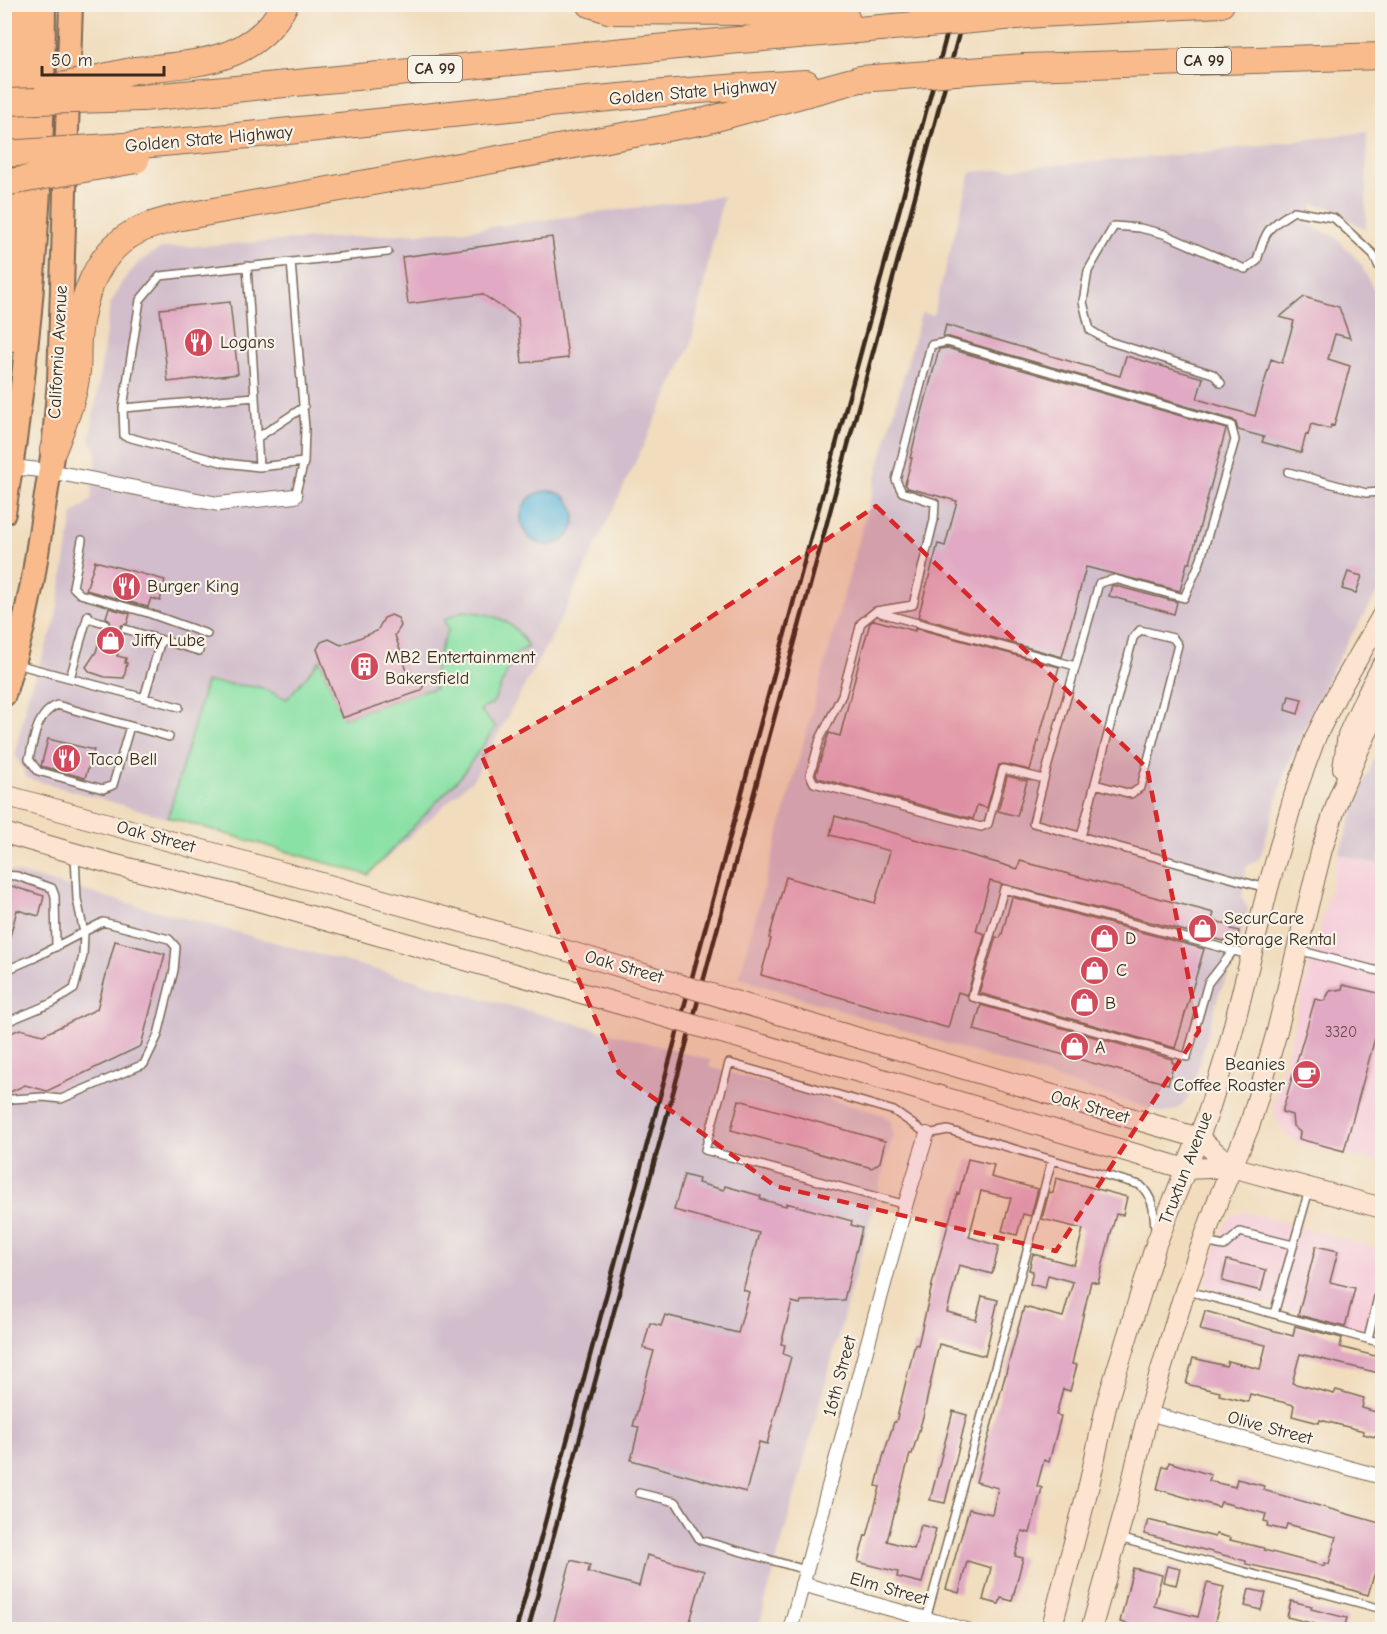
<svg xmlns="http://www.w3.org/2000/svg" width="1387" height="1634" font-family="'Comic Neue',sans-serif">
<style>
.built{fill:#f5cfda}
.industrial{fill:#d1bdcb}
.green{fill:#89e1a5;stroke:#628662;stroke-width:1.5}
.water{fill:#5fb8dc;stroke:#4d717d;stroke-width:1.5}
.building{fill:#e1a9c3}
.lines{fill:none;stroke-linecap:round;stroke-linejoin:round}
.lane-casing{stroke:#7b6956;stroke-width:10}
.street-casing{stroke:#7b6956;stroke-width:16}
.secondary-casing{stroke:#7b6956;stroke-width:22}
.primary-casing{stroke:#7b6956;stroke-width:26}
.highway-casing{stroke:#7b6956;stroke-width:28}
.lane{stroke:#fff;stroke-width:7}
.street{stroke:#fff;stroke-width:14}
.secondary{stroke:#fde4d1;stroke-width:20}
.primary{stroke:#fabb8c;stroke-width:22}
.highway{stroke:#fabb8c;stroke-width:26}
.rail{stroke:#3b2a1e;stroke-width:4.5}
.secondary-bridge-casing{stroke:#7b6956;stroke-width:22;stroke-linecap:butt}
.highway-bridge-casing{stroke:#7b6956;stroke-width:28;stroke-linecap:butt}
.secondary-bridge{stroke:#fde4d1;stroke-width:20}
.highway-bridge{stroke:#fabb8c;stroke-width:26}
.marked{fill:#d62828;fill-opacity:0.2;stroke:#d62828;stroke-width:4.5;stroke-dasharray:12 8;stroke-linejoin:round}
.labels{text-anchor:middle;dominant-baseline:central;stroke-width:4.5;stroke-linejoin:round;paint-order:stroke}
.number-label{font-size:15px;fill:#644a47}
.shield{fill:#f7f3e8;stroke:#73665b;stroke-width:1.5}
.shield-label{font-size:16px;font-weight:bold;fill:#3b2a1e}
.street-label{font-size:18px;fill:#3b2a1e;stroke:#f7f3e8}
.poi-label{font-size:18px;fill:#3b2a1e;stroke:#f7f3e8;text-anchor:start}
</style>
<rect width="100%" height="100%" fill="#f7f3e8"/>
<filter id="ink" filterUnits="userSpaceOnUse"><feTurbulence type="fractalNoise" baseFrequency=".0167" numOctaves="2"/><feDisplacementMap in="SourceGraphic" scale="12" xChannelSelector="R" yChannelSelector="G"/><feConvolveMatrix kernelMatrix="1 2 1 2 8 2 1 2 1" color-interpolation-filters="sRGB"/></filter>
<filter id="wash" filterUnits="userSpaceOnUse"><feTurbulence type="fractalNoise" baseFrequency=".008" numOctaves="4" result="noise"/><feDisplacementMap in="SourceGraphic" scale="24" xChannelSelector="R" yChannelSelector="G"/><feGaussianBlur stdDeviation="1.35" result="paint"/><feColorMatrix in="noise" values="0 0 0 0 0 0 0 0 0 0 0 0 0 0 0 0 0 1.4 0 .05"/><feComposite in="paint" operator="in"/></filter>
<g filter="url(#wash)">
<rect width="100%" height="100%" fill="#f1ddbd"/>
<path class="built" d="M4 5H13V26L5 27Z
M1339 854 1382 865V1163L1302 1145 1284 1133 1272 1109Z
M1245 1212 1382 1249V1335L1205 1287 1212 1259 1227 1222 1235 1214Z"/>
<path class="industrial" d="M1367 132 1366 230 1331 208 1314 204 1308 225 1336 237 1361 264 1378 299 1381 337V388L1382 399V586L1346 644 1316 701 1285 773 1260 858 1246 867 1242 898 1248 909 1241 936 1232 969 1219 993 1197 1072 1187 1100 1177 1109 1164 1113 739 978 921 313 933 315 971 172 1189 154Z
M723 196 690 347 559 623 474 778 368 875 27 778 15 754 28 694 55 623 73 514 91 500 97 451 90 441 110 305 122 282 140 261 161 248 469 230Z
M1382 741V865L1339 854 1363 785Z
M10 871 711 1060 709 1067 881 1114 891 1121 893 1136 758 1629H5L4 873Z"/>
<path class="green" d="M462 611C491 613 515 619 528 647L515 654 495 699 492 704 480 710 496 727 461 776 368 875 168 817 206 682 259 687 287 699 320 660 343 718 421 691 435 689C431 667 440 650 448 630L444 620Z"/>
<path class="water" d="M521 518a27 27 0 1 1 54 0a27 27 0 1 1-54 0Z"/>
<g id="blocks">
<path class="building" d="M552 237 568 358 522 363 518 318 482 294 408 304 402 257Z
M1304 297 1339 307 1350 338 1335 334 1328 359 1350 366 1334 426 1331 425 1330 429 1311 424 1308 435 1306 434 1301 453 1262 442 1264 437 1238 430 1236 423 1233 420 949 337H943L946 325 1120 376 1126 356 1203 378 1197 399 1255 416 1271 359 1282 363 1294 321 1280 317Z
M230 302 238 374 168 382 160 309Z
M947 348 1226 429 1190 563H1187L1180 591 1086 567 1062 657 918 617 938 544 945 546 957 501 908 488 905 484 912 458H910L939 349Z
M95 561 165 580 160 601 151 598 148 607 86 590Z
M1348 572 1362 576 1356 593 1342 589Z
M1112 585 1177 602 1174 614 1109 596Z
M109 608 130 614 127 624 122 625 120 628 124 634 117 656 126 658 125 663H127L124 678 105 677 90 672 86 667 96 652 103 628H107L110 625V621L106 617Z
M391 615 398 618 401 626 395 635 407 671 420 677 424 684 421 691 342 718 317 649 321 642 329 639 341 645 377 631 384 618Z
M874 620 915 631V628L1059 667 1030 770 1004 764 999 765 987 808 977 805 973 819 818 778 816 774 829 733 840 736 863 647 870 623Z
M1289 696 1302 699 1298 714 1285 710Z
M48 739 94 750 85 778 41 766Z
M1007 776 1027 781 1017 816 998 811Z
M835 816 1018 869 1020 861 1214 913 1212 920 1232 926 1231 929 1239 931 1236 944 990 881 976 931 985 934 967 995 958 992 948 1028 761 975 771 939 769 938 786 877 875 903 890 851 830 835Z
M8 885 44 896 39 916 17 910 9 940H4V899Z
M1012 897 1204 949 1175 1048 979 993 996 937 1000 938 1002 934Z
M115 941 165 954 141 1046 47 1091 25 1085 4 1095V1036L20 1029 43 1035 97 1009Z
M1343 985 1383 994V1009L1344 1151 1299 1139 1300 1132 1293 1126 1292 1115 1282 1112 1315 999 1324 1001 1330 991 1342 989Z
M981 1005 1172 1059V1062L1174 1063 1168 1084 974 1030Z
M739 1100 885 1141 880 1162 872 1168 731 1130Z
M968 1159 994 1165 991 1177 1038 1189 1031 1216 1023 1214 1017 1235 1002 1231 1011 1198 981 1191 969 1237 999 1246 992 1274 959 1265 947 1312 976 1320 982 1296 998 1300 985 1356 939 1344 923 1417 912 1454H910L887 1541 914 1549 921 1525 936 1529 922 1583 897 1577 898 1572 858 1562 865 1535 867 1536 880 1487 876 1486 883 1457 894 1422H896L915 1344 918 1345 936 1268 957 1193 959 1194Z
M684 1175 699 1179 698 1183 724 1190 725 1186 761 1196 760 1199 786 1206V1203L852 1221 851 1225 862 1228 844 1300 801 1301 800 1304 792 1302 781 1344 785 1345 783 1354 791 1357 767 1444 759 1442 746 1492 631 1460 639 1427 633 1426 654 1351 643 1348 650 1323 661 1326 665 1315 738 1333 749 1292 743 1290 759 1233 674 1210Z
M1056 1178 1127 1197 1123 1215 1116 1214 1098 1283 1091 1281 1072 1364 1077 1365 1070 1391 1063 1389 1056 1415 1061 1416 1049 1462 1044 1460 1037 1486 1042 1488 1030 1533 1022 1531 1015 1556 1023 1558 1012 1601 1001 1598 999 1604 983 1600 991 1568 967 1561 959 1593 946 1589 969 1509 992 1514 998 1488 976 1482 1024 1307 1063 1317 1073 1282 1048 1275 1045 1288 1030 1284 1033 1271 1029 1270 1033 1254 1074 1265 1083 1229 1042 1219 1049 1192 1053 1193Z
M1316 1246 1338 1251 1330 1282 1355 1288 1345 1327 1298 1315Z
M1227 1260 1266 1270 1261 1291 1222 1281Z
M1205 1311 1293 1336 1295 1326 1342 1338 1340 1347 1383 1358V1374L1300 1354 1292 1383 1334 1394 1336 1390 1364 1398 1362 1408 1383 1414V1439L1363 1434 1364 1431 1320 1420 1319 1423 1292 1416 1294 1405 1250 1394 1248 1402 1219 1395 1220 1392 1186 1384 1193 1358 1226 1366 1228 1361 1260 1369 1266 1345 1200 1330Z
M953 1411 967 1415 945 1503 930 1500Z
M1169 1462 1211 1475 1209 1481 1235 1487 1237 1479 1264 1486 1263 1490 1383 1524V1574L1375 1572 1368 1595 1319 1580 1246 1564V1561L1144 1534 1148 1520 1215 1537 1216 1534 1231 1538 1230 1540 1264 1548V1550L1324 1566V1563L1329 1564 1336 1537 1287 1524 1285 1530 1267 1526 1268 1522 1264 1521 1266 1514 1221 1502 1219 1507 1157 1489 1163 1466 1168 1467Z
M647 1555 704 1571 688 1629H552L571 1560 590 1565 588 1572 639 1586Z
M1167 1566 1180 1569 1176 1585 1163 1582Z
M1133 1568 1162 1575 1154 1606 1198 1617 1207 1583 1224 1587 1215 1621 1228 1625V1629H1128L1129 1624 1120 1622Z
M1249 1589 1266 1593 1261 1610 1245 1606Z
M1291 1601 1312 1606 1311 1609 1347 1618 1344 1629H1326L1327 1627 1287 1617Z"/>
</g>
</g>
<g filter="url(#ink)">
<use href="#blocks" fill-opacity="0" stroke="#7b6956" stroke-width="1.5"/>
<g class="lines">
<defs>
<path id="lane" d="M291 262 388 252
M247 266 255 397
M1221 383 1213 374 1108 341 1090 330 1083 302 1088 271 1114 226 1140 228 1164 234 1245 269 1257 261C1265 230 1268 227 1294 211L1334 218 1373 254 1382 273
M123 408 255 397 259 467
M257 438 304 407
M1288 472 1366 493 1382 492
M295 496 304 462 305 428 291 262 160 276 140 300 123 408 124 436 225 463 259 467 304 462
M82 540 73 587 80 594 148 613 207 634
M881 613 1075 666
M87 618 105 623
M125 629 199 651
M16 664 179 707
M70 678 88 615
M144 698 161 640
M130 726 113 785 103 789 38 771 29 759C34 740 36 714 57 705L169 737
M1044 779 1003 769 988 824 981 827 814 783 810 775 820 739 842 695 861 623 876 611 913 605 934 520 935 503 902 492 896 480 931 345 947 342 1231 425 1235 440 1200 562 1184 598 1115 579 1099 583 1044 779 1033 823 1266 888
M1081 837 1133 638 1140 630 1173 638 1178 645 1141 787 1131 794 1095 784
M4 875 17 876 52 888 55 896 56 947
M1298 950 1382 972
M1233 951 1208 983 1187 1057 972 997 1004 889 1249 955
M4 971 32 959 103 922 169 939 176 947 174 970 158 1035 144 1064 61 1099 43 1097 12 1099 4 1103
M4 1023 52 1003 74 989 83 956 84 933 77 899 75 855
M906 1205 705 1150 729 1063 894 1111 927 1134 948 1130 1140 1185C1154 1198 1154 1212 1155 1229
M1204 1242 1224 1246 1240 1232 1293 1245
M1188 1291 1382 1343
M1274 1314 1309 1190
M1368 1339 1382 1280
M639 1493 676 1502 700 1540 806 1570
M1119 1538 1382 1609
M705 1629 706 1630
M923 1630 1052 1160"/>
<path id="street" d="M12 467 49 471 218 504 295 496
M1148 1413 1382 1477
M802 1584 966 1630
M790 1630 907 1199 927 1134"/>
<path id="secondary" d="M1343 768 1348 735 1365 698 1382 666
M4 795 260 866
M4 833 112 864 251 899
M828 1029 1199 1138 1232 1167
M869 1075 1186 1169 1232 1167 1382 1208
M1051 1630 1089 1485 1107 1402 1156 1244 1207 1116 1229 1045 1268 888 1294 796 1316 736 1337 694 1382 616
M1091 1630 1129 1495 1148 1413 1185 1291 1218 1200 1250 1124 1276 1035 1322 849 1339 797 1359 749 1382 701"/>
<path id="primary" d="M14 340 16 256
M4 513C32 344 44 175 44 4
M4 695 23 627 33 579 53 450 59 381 71 4"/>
<path id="highway" d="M590 4 611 11 736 12 846 18
M1039 14 1221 4
M1025 67 1382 56
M136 70C194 63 254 64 285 4
M142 98 728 41 939 23
M139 145C361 127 583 95 806 83
M4 281 17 239 25 4
M53 450C63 424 74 399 77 371 78 361 77 350 78 339 81 298 97 251 137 231 149 225 162 222 176 218L705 121 860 79
M4 466 12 467"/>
</defs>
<use href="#lane" class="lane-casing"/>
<use href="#street" class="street-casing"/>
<use href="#secondary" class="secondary-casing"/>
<use href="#primary" class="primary-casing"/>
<use href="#highway" class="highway-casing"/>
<use href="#lane" class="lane"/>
<use href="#street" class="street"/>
<use href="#secondary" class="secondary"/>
<use href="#primary" class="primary"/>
<use href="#highway" class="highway"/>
<path class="rail" d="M516 1630C663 1088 807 546 955 4
M528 1630 967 4"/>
<defs>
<path id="secondary-bridge" d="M260 866 571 952 828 1029
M251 899 869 1075"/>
<path id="highway-bridge" d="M939 23 1039 14
M860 79 1025 67
M48 89 136 70
M4 102 142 98
M4 154 139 145
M4 183 136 160"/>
</defs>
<use href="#secondary-bridge" class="secondary-bridge-casing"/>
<use href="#highway-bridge" class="highway-bridge-casing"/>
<use href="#secondary-bridge" class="secondary-bridge"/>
<use href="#highway-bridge" class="highway-bridge"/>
</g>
</g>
<path class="marked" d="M876 506 1147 768 1199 1031 1056 1251 775 1186 619 1073 481 754 638 666Z"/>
<defs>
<symbol id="restaurant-disc" viewBox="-11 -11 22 22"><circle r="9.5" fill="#d1495b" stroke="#f7f3e8"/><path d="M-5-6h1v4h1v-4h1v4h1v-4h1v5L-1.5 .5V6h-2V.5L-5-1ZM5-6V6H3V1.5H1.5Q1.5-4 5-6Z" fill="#fff"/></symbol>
<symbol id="shop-disc" viewBox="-11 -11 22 22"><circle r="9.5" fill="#d1495b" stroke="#f7f3e8"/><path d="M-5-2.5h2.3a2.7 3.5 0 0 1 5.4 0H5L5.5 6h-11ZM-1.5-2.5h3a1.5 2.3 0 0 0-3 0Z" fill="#fff"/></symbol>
<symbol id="building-disc" viewBox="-11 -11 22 22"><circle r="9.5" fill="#d1495b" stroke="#f7f3e8"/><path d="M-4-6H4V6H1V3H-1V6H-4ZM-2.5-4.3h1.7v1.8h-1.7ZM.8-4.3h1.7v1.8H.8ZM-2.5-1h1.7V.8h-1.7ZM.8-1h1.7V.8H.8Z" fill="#fff"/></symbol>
<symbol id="cafe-disc" viewBox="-11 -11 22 22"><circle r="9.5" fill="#d1495b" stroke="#f7f3e8"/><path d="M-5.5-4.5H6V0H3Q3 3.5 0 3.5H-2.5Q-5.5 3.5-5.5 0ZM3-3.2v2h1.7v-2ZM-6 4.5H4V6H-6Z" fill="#fff"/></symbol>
</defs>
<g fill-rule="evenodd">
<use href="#restaurant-disc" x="182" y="326" width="33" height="33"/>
<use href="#restaurant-disc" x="110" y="570" width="33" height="33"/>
<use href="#shop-disc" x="94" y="624" width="33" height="33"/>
<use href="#building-disc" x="348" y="650" width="33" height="33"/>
<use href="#restaurant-disc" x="50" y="742" width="33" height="33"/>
<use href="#shop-disc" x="1186" y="912" width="33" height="33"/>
<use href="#shop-disc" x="1088" y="922" width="33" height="33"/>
<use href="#shop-disc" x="1078" y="954" width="33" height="33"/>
<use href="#shop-disc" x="1068" y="986" width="33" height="33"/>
<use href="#shop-disc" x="1058" y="1030" width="33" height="33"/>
<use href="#cafe-disc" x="1290" y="1058" width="33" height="33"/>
</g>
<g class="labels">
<g class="number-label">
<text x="1341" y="1032">3320</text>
</g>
<g class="shield">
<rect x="1177" y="48" width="54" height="26" rx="4.5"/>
<rect x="408" y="56" width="54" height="26" rx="4.5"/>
</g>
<g class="shield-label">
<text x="1204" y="61">CA 99</text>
<text x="435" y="69">CA 99</text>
</g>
<g class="street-label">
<text transform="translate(693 92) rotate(-5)">Golden State Highway</text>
<text transform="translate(209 139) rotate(-5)">Golden State Highway</text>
<text transform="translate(58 352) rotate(-87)">California Avenue</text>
<text transform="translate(156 837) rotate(15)">Oak Street</text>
<text transform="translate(624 967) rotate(16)">Oak Street</text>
<text transform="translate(1090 1107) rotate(16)">Oak Street</text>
<text transform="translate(1186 1168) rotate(-69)">Truxtun Avenue</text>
<text transform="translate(840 1376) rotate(-75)">16th Street</text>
<text transform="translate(1270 1428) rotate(15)">Olive Street</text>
<text transform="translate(889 1589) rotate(16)">Elm Street</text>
</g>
<g class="poi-label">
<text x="220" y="342">Logans</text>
<text x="147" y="586">Burger King</text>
<text x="132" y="640">Jiffy Lube</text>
<text x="385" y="657">MB2 Entertainment<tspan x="385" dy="21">Bakersfield</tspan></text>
<text x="88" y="759">Taco Bell</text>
<text x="1224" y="918">SecurCare<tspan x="1224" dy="21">Storage Rental</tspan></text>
<text x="1125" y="938">D</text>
<text x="1116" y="970">C</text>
<text x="1105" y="1003">B</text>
<text x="1095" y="1047">A</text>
<text x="1285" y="1064" text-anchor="end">Beanies<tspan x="1285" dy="21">Coffee Roaster</tspan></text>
</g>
</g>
<rect width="1387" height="1634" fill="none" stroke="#f7f3e8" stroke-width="24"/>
<path d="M42 66v9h122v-9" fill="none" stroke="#3b2a1e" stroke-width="3"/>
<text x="51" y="66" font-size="18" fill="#3b2a1e" stroke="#f7f3e8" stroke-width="4.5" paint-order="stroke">50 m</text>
</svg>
